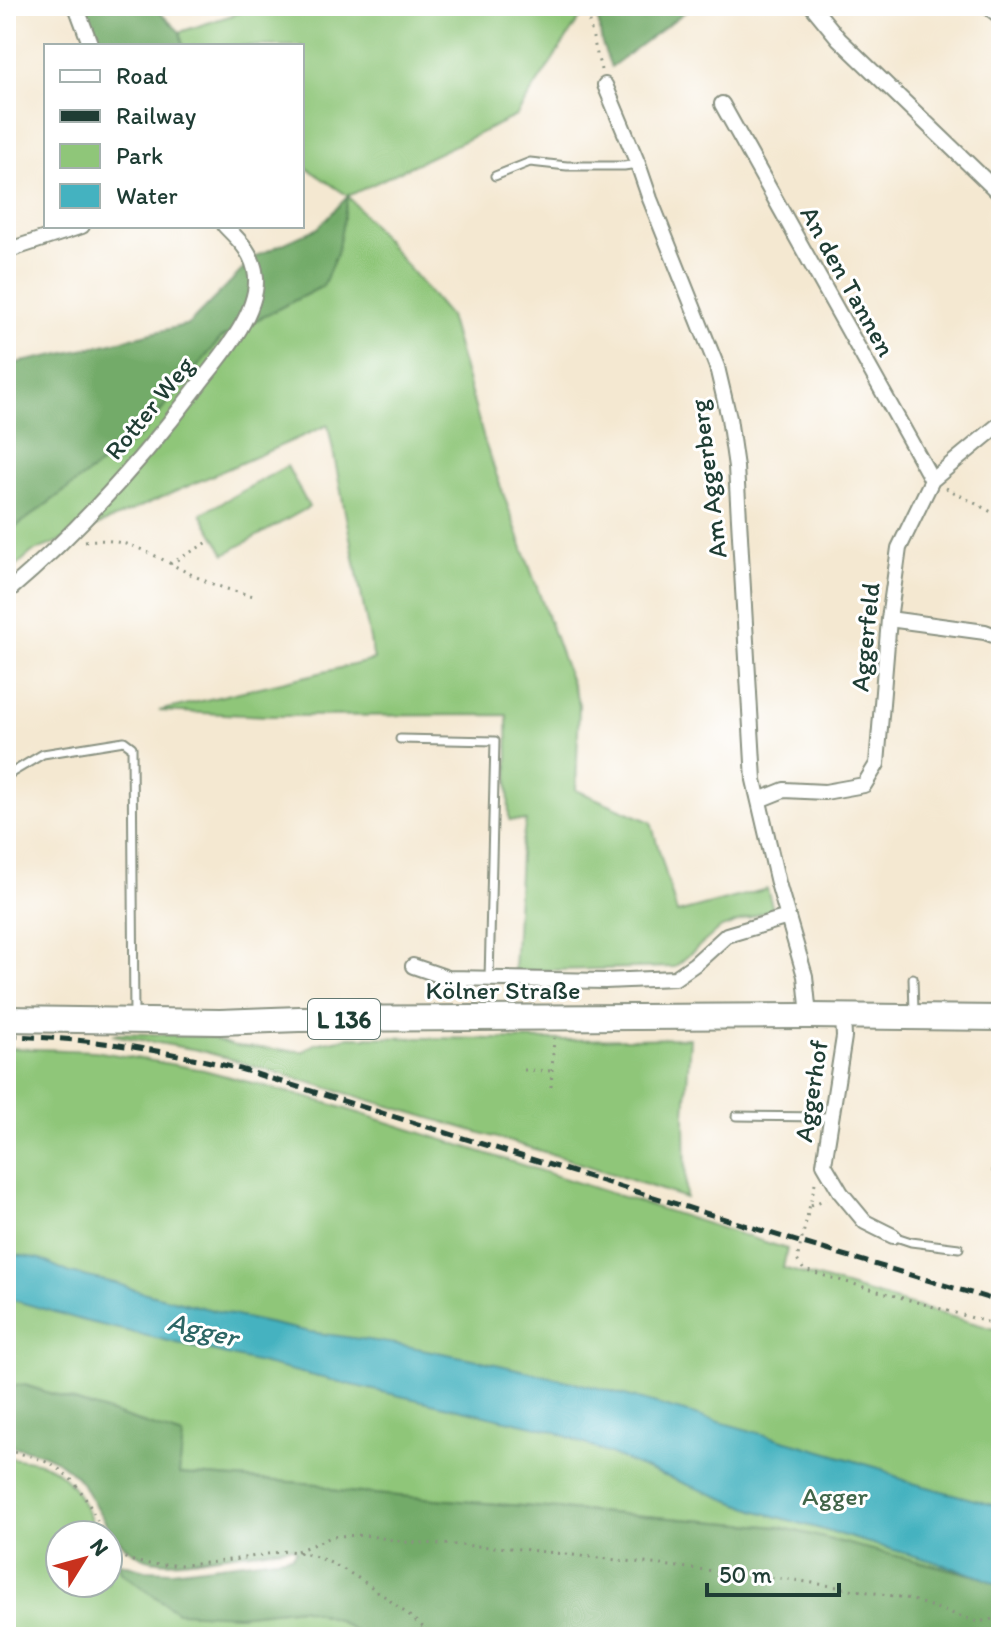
<svg xmlns="http://www.w3.org/2000/svg" width="1007" height="1643" font-family="Itim,sans-serif">
<style>
.green{fill:#8fc679;stroke:#578256;stroke-width:2}
.forest{fill:#73ab69;stroke:#49744e;stroke-width:2}
.water{fill:#44b2c0;stroke:#32787a;stroke-width:2}
.lines{fill:none;stroke-linecap:round;stroke-linejoin:round}
.service-casing{stroke:#8a9282;stroke-width:11}
.minor-casing{stroke:#8a9282;stroke-width:18}
.primary-casing{stroke:#8a9282;stroke-width:28}
.path{stroke:#8a9282;stroke-width:3;stroke-dasharray:2 6;stroke-linecap:butt}
.service{stroke:#fff;stroke-width:7}
.minor{stroke:#fff;stroke-width:14}
.primary{stroke:#fff;stroke-width:24}
.rail{stroke:#1f3d34;stroke-width:5;stroke-dasharray:12 6;stroke-linecap:butt}
.labels{text-anchor:middle;dominant-baseline:central;stroke-width:6;stroke-linejoin:round;paint-order:stroke}
.shield{fill:#fff;stroke:#627771;stroke-width:2}
.shield-label{font-size:24px;font-weight:bold;fill:#1f3d34}
.street-label{font-size:26px;fill:#1f3d34;stroke:#fff}
.park-label{font-size:26px;fill:#416649;stroke:#fff}
.water-label{font-size:28px;font-style:italic;fill:#2c6665;stroke:#fff}
</style>
<rect width="100%" height="100%" fill="#fff"/>
<filter id="ink" filterUnits="userSpaceOnUse"><feTurbulence type="fractalNoise" baseFrequency=".0125" numOctaves="2"/><feDisplacementMap in="SourceGraphic" scale="16" xChannelSelector="R" yChannelSelector="G"/><feConvolveMatrix kernelMatrix="1 2 1 2 8 2 1 2 1" color-interpolation-filters="sRGB"/></filter>
<filter id="wash" filterUnits="userSpaceOnUse"><feTurbulence type="fractalNoise" baseFrequency=".006" numOctaves="4" result="noise"/><feDisplacementMap in="SourceGraphic" scale="32" xChannelSelector="R" yChannelSelector="G"/><feGaussianBlur stdDeviation="1.8" result="paint"/><feColorMatrix in="noise" values="0 0 0 0 0 0 0 0 0 0 0 0 0 0 0 0 0 1.4 0 .05"/><feComposite in="paint" operator="in"/></filter>
<g filter="url(#wash)">
<rect width="100%" height="100%" fill="#f4e8d1"/>
<path class="green" d="M260 6H591L578 21 516 116 348 196 449 316 485 443 579 704 576 790 651 822 677 913 767 889 773 909 719 929 675 967 514 971 520 853 526 821 509 820 507 715 268 716 159 711 374 660 328 425 78 534 32 552 6 575V534L142 434 221 338 323 286 348 196 302 165V46H183L180 32Z
M287 466 309 507 225 554 201 514Z
M119 1033 205 1036 235 1046 298 1051H304L315 1044 350 1037 565 1040 690 1038 685 1115 686 1198 558 1156 231 1059 198 1050 113 1035Z
M6 1048 95 1051 204 1070 327 1103 787 1249 783 1268 1001 1331V1587L938 1566 839 1546 780 1527 337 1491 318 1484 179 1474 183 1436 25 1385 6 1386Z
M6 1457C18 1460 33 1460 44 1464 74 1476 86 1509 98 1535H60V1583H108V1553L117 1562 122 1573 238 1615 301 1608 336 1619 364 1637H6Z"/>
<path class="forest" d="M76 6H153L180 32 183 46H91Z
M596 6H693L611 67 602 44Z
M348 196 337 253 323 286 221 338 142 434 6 534V365L91 348 189 324 256 256 318 228Z
M24 1385 183 1436 179 1474 318 1484 337 1491 780 1527 981 1577 1001 1586V1637H364L336 1619 301 1608 238 1615 177 1612 122 1573 117 1562 145 1570 172 1571 292 1556 297 1551 292 1547C267 1550 243 1553 218 1556 195 1559 166 1566 144 1558 112 1545 100 1510 81 1483 64 1459 35 1449 6 1446V1386Z"/>
<path class="water" d="M6 1253 40 1259 70 1273 115 1283 142 1292 240 1317 310 1332 396 1344 478 1360 607 1390 815 1449 882 1469 905 1481 1001 1507V1586L981 1577 929 1560 757 1511 641 1467 551 1430 356 1386 85 1321 6 1298Z"/>
</g>
<g filter="url(#ink)">
<g class="lines">
<defs>
<path id="service" d="M495 176 530 162 567 166H624L637 164
M400 739 495 741 489 979
M6 776 43 754 124 741 132 747 134 1018
M913 978 914 1012
M736 1116 830 1117
M997 1171 1001 1152
M893 1236 911 1242 959 1248"/>
<path id="minor" d="M76 6 91 46
M812 6 839 39 1001 195
M987 6 1001 17
M605 85 638 164 650 199 717 367 729 418 736 467 754 780 778 883 805 976 809 1016
M722 104 932 480
M6 251 82 226
M6 593C79 531 143 459 200 383 222 355 258 314 256 277 254 254 240 241 225 226
M889 619 985 632 1001 638
M759 800 784 790 825 792 864 785 877 764 889 619 899 548 932 480 1001 423
M413 966 448 978 605 981 675 978 695 964 727 935 788 917
M843 1017 844 1037 824 1164 841 1193 865 1222 893 1236"/>
<path id="primary" d="M6 1019 220 1022 299 1019 809 1016 1001 1018"/>
</defs>
<use href="#service" class="service-casing"/>
<use href="#minor" class="minor-casing"/>
<use href="#primary" class="primary-casing"/>
<path class="path" d="M585 6 601 70
M946 488 1001 517
M85 541C130 535 161 561 201 579 218 587 236 592 254 596
M170 564 208 542
M524 1070 552 1071
M551 1087 554 1038
M815 1183 797 1260 804 1270 1001 1326
M811 1205 826 1199
M6 1451C66 1460 80 1483 104 1535
M108 1541C111 1547 115 1552 120 1555 153 1577 247 1557 286 1551 337 1552 397 1606 435 1637
M297 1551 334 1536 364 1535 405 1542 511 1548 794 1580 906 1598 978 1622 993 1619 1001 1622"/>
<use href="#service" class="service"/>
<use href="#minor" class="minor"/>
<use href="#primary" class="primary"/>
<path class="rail" d="M6 1036C89 1038 160 1049 240 1069L783 1237 1001 1302"/>
</g>
</g>
<g class="labels">
<rect class="shield" x="308" y="999" width="72" height="40" rx="6"/>
<g class="shield-label">
<text x="344" y="1019">L 136</text>
</g>
<g class="street-label">
<text transform="translate(848 281) rotate(61)">An den Tannen</text>
<text transform="translate(149 408) rotate(-51)">Rotter Weg</text>
<text transform="translate(708 479) rotate(-97)">Am Aggerberg</text>
<text transform="translate(865 637) rotate(-84)">Aggerfeld</text>
<text x="503" y="990">Kölner Straße</text>
<text transform="translate(811 1091) rotate(-81)">Aggerhof</text>
</g>
<g class="park-label">
<text x="835" y="1496">Agger</text>
</g>
<g class="water-label">
<text transform="translate(203 1329) rotate(14)">Agger</text>
</g>
</g>
<rect width="1007" height="1643" fill="none" stroke="#fff" stroke-width="32"/>
<rect x="44" y="44" width="260" height="184" fill="#ffffff" stroke="#a5b1ae" stroke-width="2"/>
<rect x="60" y="70" width="40" height="12" fill="#ffffff" stroke="#a5b1ae" stroke-width="2"/>
<text x="116" y="84" font-size="24" fill="#1f3d34">Road</text>
<rect x="60" y="110" width="40" height="12" fill="#1f3d34" stroke="#a5b1ae" stroke-width="2"/>
<text x="116" y="124" font-size="24" fill="#1f3d34">Railway</text>
<rect x="60" y="144" width="40" height="24" fill="#8fc679" stroke="#a5b1ae" stroke-width="2"/>
<text x="116" y="164" font-size="24" fill="#1f3d34">Park</text>
<rect x="60" y="184" width="40" height="24" fill="#44b2c0" stroke="#a5b1ae" stroke-width="2"/>
<text x="116" y="204" font-size="24" fill="#1f3d34">Water</text>
<g transform="translate(84 1559) rotate(53)"><circle r="38" fill="#ffffff" stroke="#a5b1ae" stroke-width="2"/>
<path d="M0-6L14 30L0 20L-14 30Z" fill="#c8321e"/>
<text y="-12" font-size="22" font-weight="bold" text-anchor="middle" fill="#1f3d34">N</text>
</g>
<path d="M707 1583v12h132v-12" fill="none" stroke="#1f3d34" stroke-width="4"/>
<text x="719" y="1583" font-size="24" fill="#1f3d34" stroke="#ffffff" stroke-width="6" paint-order="stroke">50 m</text>
</svg>
